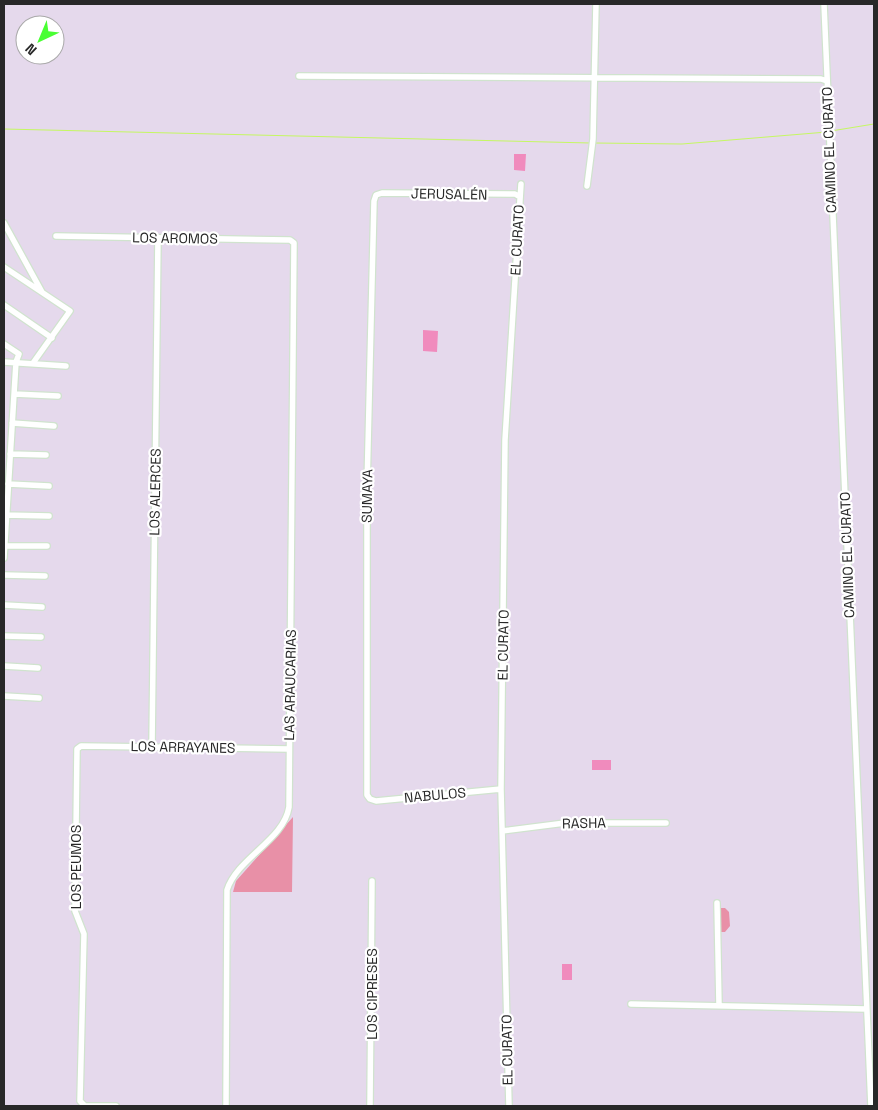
<svg xmlns="http://www.w3.org/2000/svg" width="878" height="1110" font-family="'Space Grotesk',sans-serif">
<style>
.green{fill:#e890a7}
.pitch{fill:#f08bbd}
.lines{fill:none;stroke-linecap:round;stroke-linejoin:round}
.stream{stroke:#c5f862;stroke-width:1}
.minor-casing{stroke:#d0e3ce;stroke-width:8}
.minor{stroke:#fff;stroke-width:5.5}
.labels{text-anchor:middle;dominant-baseline:central;stroke-width:4.5;stroke-linejoin:round;paint-order:stroke}
.street-label{font-size:14px;fill:#282828;stroke:#fff}
</style>
<rect width="100%" height="100%" fill="#e5d9ec"/>
<path class="green" d="M293 817 292 892H233L236 881Z
M720 908H725L729 912 730 926 725 932H720Z"/>
<path class="pitch" d="M514 154H526L525 171 514 170Z
M423 330 438 331 437 352 423 351Z
M592 760H611V770H592Z
M562 964H572V980H562Z"/>
<g class="lines">
<path class="stream" d="M4 129 590 143
M831 131 874 124
M594 143 682 144 827 132"/>
<defs>
<path id="minor" d="M824 4 871 1106
M299 76 821 79 827 81
M587 186 593 139 596 4
M4 223 42 292
M56 236 290 240 294 243 289 807C284 840 237 858 227 890L226 1106
M4 267 70 311 33 363
M4 305 52 338
M4 344 19 354 16 362 4 558
M4 362 66 366
M14 394 58 396
M12 423 54 426
M10 454 46 455
M8 484 49 486
M4 515 49 516
M4 546H47
M4 575 45 576
M4 605 42 607
M4 636 41 637
M4 666 38 668
M4 696 39 698
M152 746 158 238
M501 789 376 801 370 799 367 795V487L374 201 376 195 382 193 515 194 520 197
M502 831 565 823H666
M717 903 719 1005
M631 1004 866 1009
M116 1106H85L80 1101 84 934 75 911 77 749 81 746 289 749
M370 1106 372 881
M509 1106 501 789 505 440 521 184"/>
</defs>
<use href="#minor" class="minor-casing"/>
<use href="#minor" class="minor"/>
</g>
<g class="labels">
<g class="street-label">
<text transform="translate(829 150) rotate(-92)">CAMINO EL CURATO</text>
<text transform="translate(449 194) rotate(1)">JERUSALÉN</text>
<text transform="translate(175 238) rotate(1)">LOS AROMOS</text>
<text transform="translate(517 240) rotate(-87)">EL CURATO</text>
<text transform="translate(155 492) rotate(-89)">LOS ALERCES</text>
<text transform="translate(367 496) rotate(-89)">SUMAYA</text>
<text transform="translate(847 555) rotate(-92)">CAMINO EL CURATO</text>
<text transform="translate(503 645) rotate(-89)">EL CURATO</text>
<text transform="translate(290 685) rotate(-89)">LAS ARAUCARIAS</text>
<text transform="translate(183 747) rotate(1)">LOS ARRAYANES</text>
<text transform="translate(435 795) rotate(-5)">NABULOS</text>
<text transform="translate(584 823) rotate(-1)">RASHA</text>
<text transform="translate(76 867) rotate(-90)">LOS PEUMOS</text>
<text transform="translate(372 994) rotate(-90)">LOS CIPRESES</text>
<text transform="translate(507 1050) rotate(-91)">EL CURATO</text>
</g>
</g>
<rect width="878" height="1110" fill="none" stroke="#282828" stroke-width="10"/>
<g transform="translate(40 40) rotate(224)"><circle r="24" fill="#ffffff" stroke="#a9a9a9"/>
<path d="M0-4L9 19L0 12L-9 19Z" fill="#49ff33"/>
<text y="-8" font-size="14" font-weight="bold" text-anchor="middle" fill="#282828">N</text>
</g>
</svg>
